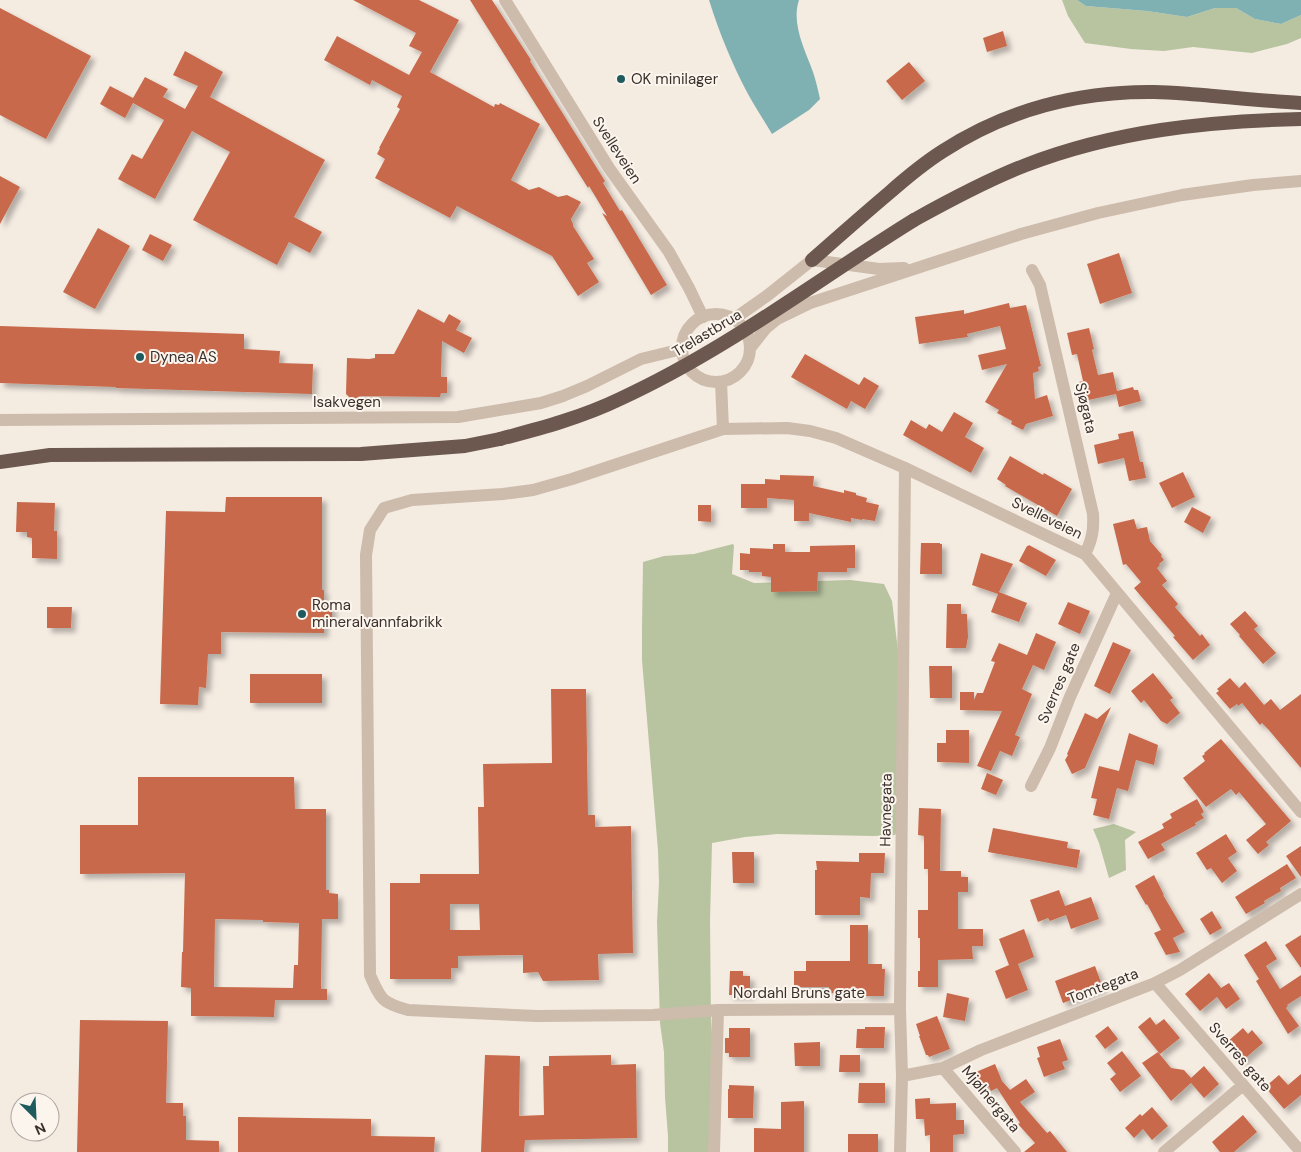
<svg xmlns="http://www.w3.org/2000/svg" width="1301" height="1152" font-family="'DM Sans',sans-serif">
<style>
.green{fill:#b8c4a0}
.water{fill:#7fb0b2}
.building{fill:#c8694b;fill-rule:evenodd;filter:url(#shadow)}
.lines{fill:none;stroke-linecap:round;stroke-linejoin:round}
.minor{stroke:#cdbbac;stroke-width:12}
.tertiary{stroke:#cdbbac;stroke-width:12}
.trunk{stroke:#6c584f;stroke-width:14}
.trunk-bridge{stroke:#6c584f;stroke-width:14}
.poi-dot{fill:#1f5a5e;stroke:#fbf5ee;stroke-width:2}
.labels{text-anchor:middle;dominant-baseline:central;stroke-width:4;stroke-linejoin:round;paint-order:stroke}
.poi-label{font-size:15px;fill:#3b302b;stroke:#fbf5ee;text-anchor:start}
.street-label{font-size:15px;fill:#3b302b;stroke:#fbf5ee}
</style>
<defs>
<filter id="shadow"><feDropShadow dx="4.5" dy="4.5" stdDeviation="2.5" flood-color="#0004"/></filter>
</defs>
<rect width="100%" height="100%" fill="#f4ebe1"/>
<path class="green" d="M1062 0H1077L1086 6 1147 11 1187 17 1215 8H1236L1255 19 1281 24 1301 15V38L1287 44 1252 53 1193 47 1164 51 1131 49 1085 43 1068 16Z
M733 544 734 546 732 574 754 583 850 580 884 584 892 601 900 667 902 822 895 835 873 836 777 834 745 837 712 843 710 920 711 1022 716 1089 708 1152H668V1136L665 1097 664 1052 660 1023 659 988 657 922 659 883 658 850 642 660V627L643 562 664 556 694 554Z
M1114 824 1136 832 1125 840 1126 870 1109 878 1099 843 1093 829Z"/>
<path class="water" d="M709 0H799C791 24 805 50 813 72 816 81 818 90 820 99L809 110 772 134C764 120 755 107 748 94 732 64 719 32 709 0Z
M1077 0H1301V15L1281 24 1255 19 1236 8H1215L1187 17 1147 11 1086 6Z"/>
<path class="building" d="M353 0H419L459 20 430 72 494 107 495 104 499 105 500 103 540 124 511 180 529 190 539 187 558 197 567 195 581 202 571 219 573 224V226L594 259 587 263 599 282 578 296 552 256 457 206 450 218 375 178 385 159 377 154 380 148H379L400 109 397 107 402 96 372 80 370 85 324 60 337 36 409 75 422 52 409 46 416 33Z
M470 0H492L531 60 530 61 605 181 603 183 620 211 622 210 667 285 651 295 602 213 607 216 589 186 588 188Z
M0 8 91 56 46 139 0 115Z
M1003 31 1007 46 987 52 983 38Z
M185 51 223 72 210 97 325 160 294 217 322 232 310 253 289 242 277 265 193 220 230 152 192 131 155 199 118 179 132 154 142 159 164 120 133 103 125 118 100 104 110 86 133 98 145 77 168 89 163 97 185 109 198 86 173 75Z
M909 62 925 81 902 100 886 81Z
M0 176 20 187 0 224Z
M98 228 130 246 95 309 63 292Z
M150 234 172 245 163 261 142 250Z
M1119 253 1132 293 1100 304 1087 264Z
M1009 303 1010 308 1026 305 1041 366 1038 367 1039 371 1033 373 1035 399 1047 395 1053 416 1026 424 1023 430 1011 424 1012 421 997 413 999 410 985 402 1007 364 982 370 978 355 1006 349 1000 326 967 334 968 337 919 344 915 317 964 310V314Z
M418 309 444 323 449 314 461 321 456 330 472 338 464 353 442 341 441 377H447V393H441L440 397 359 396 358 398H350L346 394 347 358 369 359 375 358V354H394Z
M0 326 244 334V349L280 351 279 363 313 364 312 394 116 388V387L0 383Z
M1089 328 1094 349 1092 350 1098 375 1113 372 1117 391 1133 387 1134 390H1138L1141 401 1119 407 1116 394 1084 401 1079 382 1083 381 1077 354 1072 355 1067 333Z
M805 354 859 385 864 377 879 386 865 409 851 401 847 409 791 377Z
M954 412 973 423 965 437 984 448 971 473 903 435 911 420 926 429 929 424 942 432Z
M1133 431 1140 462H1143L1146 478 1129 481 1124 458 1098 464 1094 445 1119 439 1118 434Z
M1010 456 1043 475 1044 473 1072 489 1057 516 1005 486 1006 485 997 479Z
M1183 472 1195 497 1172 508 1159 483Z
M780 475 814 476 813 486 844 493V490L856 493V495L867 498 866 502 879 505 875 521 862 519V520L851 518V522L809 513V521H794V500L767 498V508H741V484H765V479L780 480Z
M226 497H322V590H324V605H332V617H324V633L221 632V654H208L206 688 199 687 198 705 160 704 166 511 225 512Z
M17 502 55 503 54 531H57V559L32 558V538L27 537V532H16Z
M698 505H711V522L698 521Z
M1192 507 1211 517 1203 533 1184 522Z
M1134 519 1137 529 1147 527 1150 541 1162 555 1161 556 1164 560 1159 564 1160 565 1157 568 1167 581 1162 585 1178 604 1175 607 1200 636 1202 634 1210 645 1193 660 1173 637 1175 636 1134 588 1141 582 1126 564 1123 565 1113 524Z
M921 543H940V544H942V574H920Z
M773 544H785V552H810V546L855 545V568H847V572H818L817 591 771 592V577L762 576V572H749V570H740V553L750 554V548L773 549Z
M1029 545 1056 560 1046 576 1019 561 1027 546H1028Z
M981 553 1013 564 999 592 1027 603 1019 622 991 612 998 594 972 585Z
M1068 602 1090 611 1080 634 1058 624Z
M947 604H961V614H967L968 637 966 648H946Z
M47 607H72L71 628H47Z
M1245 611 1258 626 1254 629 1276 653 1263 664 1239 636 1240 635 1230 624Z
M1036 633 1056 642 1044 670 1033 665 1022 689 1032 694 1015 735 1020 737 1012 756 1000 751 991 771 977 766 1002 711 960 710V692H974V700L977 693H983L995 662 991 661 999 643 1027 655Z
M1113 642 1131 650 1110 694 1094 686Z
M929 666H952V698H930Z
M1153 673 1173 698 1170 700 1180 713 1167 724 1161 721 1144 700 1141 703 1131 691Z
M250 674H322V703H250Z
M1230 678 1239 688 1245 682 1264 705 1271 699 1280 710 1301 694V768L1268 729 1262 723 1260 725 1242 703 1238 706 1237 704 1230 709 1216 693 1219 691 1217 689Z
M551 689H586L588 815H595V827L631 826 633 953 598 954 599 980 543 981 538 972 523 973V955L458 956V968H451V979H390V883H420V874H479L478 807H484L483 764 552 763ZM450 904H479L480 930H450Z
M1111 707 1085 768 1072 774 1065 760 1068 755 1067 754 1085 713 1097 719Z
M946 730H969V763L937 762V743H946Z
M1129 733 1158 745 1154 765 1136 760 1128 791 1117 788 1109 819 1093 815 1097 799 1091 798 1099 766 1119 771Z
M1221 739 1291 821 1266 842 1269 845 1258 854 1246 840 1266 824 1239 792 1236 795 1231 789 1206 807 1183 778 1205 761 1202 756 1205 754 1204 753Z
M987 773 1003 780 996 795 981 789Z
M138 777H294L295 809H326V890H329V893L338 894V919H322L321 989H327V1000H275L274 1017 191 1016V988L181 987 182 952H183L185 873 80 874V825H138ZM215 919 263 920V922L299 923 298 965H294L293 988 214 987Z
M1197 799 1204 812 1201 814 1204 818 1195 823 1196 825 1161 844 1165 850 1148 859 1138 842 1164 828 1162 824 1172 818 1170 814Z
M919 808 941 809 940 871H961V877H968V892H958V929H983V946H972L973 959 938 960V987H918V971H920V938H918V910H928V869H924V836L918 835Z
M993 828 1068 842 1067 848 1080 850 1077 868 988 852Z
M1226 834 1237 852 1228 858 1237 871 1222 883 1211 868 1207 870 1196 853Z
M1301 846V877L1286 856Z
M732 852H754V883H733Z
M859 853H885L884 873H871L870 898 860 897V915H815V870H817L816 861 859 862Z
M1287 864 1296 878 1280 888 1281 891 1264 901 1265 903 1246 914 1235 897Z
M1154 875 1164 895H1163L1185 932 1173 938 1180 952 1166 955 1154 933 1161 930 1147 904 1146 905 1135 886Z
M1059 890 1065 906 1091 897 1099 919 1071 929 1066 915 1050 921 1048 918 1038 922 1030 900Z
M1212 911 1222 928 1210 935 1200 919Z
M850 925H868V964H882V969H885L884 996H865V993H829V987H794V971H806V961H850Z
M1024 929 1034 957 1018 964 1028 990 1006 999 995 971 1009 965 999 939Z
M1301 935V968L1285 945Z
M1266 941 1277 959 1266 966 1280 989 1301 975V996L1287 1005 1288 1006 1286 1008 1299 1026 1288 1034 1256 981 1259 979 1244 955Z
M1095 966 1103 988 1063 1003 1055 981Z
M730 971H743V976H750V995H729Z
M1209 973 1221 988 1229 983 1240 999 1226 1009 1217 997 1200 1011 1185 994Z
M947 993 969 998 965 1021 943 1017Z
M937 1016 950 1049 929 1057 928 1055H926L919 1036H920L916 1024Z
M1150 1017 1156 1025 1164 1019 1180 1038 1160 1054 1138 1027Z
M80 1020 168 1021 166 1103H183V1116H186V1140L219 1141V1152H77Z
M1108 1026 1118 1039 1105 1049 1095 1036Z
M865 1027H885L884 1048H856L857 1029H865Z
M729 1028H750V1057H729V1053H725V1038H729Z
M1243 1028 1248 1034 1252 1030 1263 1043 1242 1061 1226 1043Z
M1060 1039 1068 1060 1062 1062 1065 1069 1044 1077 1037 1058 1040 1057 1037 1047Z
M820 1042V1066H795L794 1043Z
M1122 1051 1141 1076 1120 1092 1110 1079 1116 1074 1107 1063Z
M1158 1052 1171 1068 1184 1070 1191 1078 1204 1066 1219 1084 1204 1098 1191 1083 1171 1101 1142 1063Z
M485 1055 520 1056 519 1116 544 1115 543 1066H549V1056L611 1055V1065L636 1064 637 1138 525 1140 524 1152H481Z
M840 1055H860V1072H839Z
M995 1064 1002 1081 1010 1090 1026 1079 1035 1092 1020 1102 1047 1133 1050 1131 1067 1152H1024L1035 1143 1018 1124 1020 1123 997 1088 991 1091 989 1087 983 1089 976 1072Z
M1301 1074V1095L1284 1109 1265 1087 1279 1075 1288 1085Z
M859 1083H885V1103H858Z
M729 1085 754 1086 753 1118H728V1089H729Z
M930 1098V1104L956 1103V1120H964V1134L953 1135V1152H930V1135L925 1136 924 1119H916L915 1099Z
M804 1101V1152H754V1128L781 1129V1102Z
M1152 1107 1168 1126 1152 1140 1143 1129 1134 1138 1125 1128 1140 1114 1142 1116Z
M1243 1115 1257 1132 1234 1152H1220L1212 1142Z
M238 1117 371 1119V1136L435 1137 434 1152H238Z
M848 1134H878V1152H848Z"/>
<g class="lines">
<path class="minor" d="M505 0 609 168 669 252 689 288 703 317
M1032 270 1040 285 1093 514C1094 530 1092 540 1085 554
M723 429 572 479 533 490 503 494 412 500 384 508 370 530 366 555 370 975C381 1000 382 1003 408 1010L537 1016 653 1015 718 1010 900 1009
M1031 786 1050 748 1070 697 1117 593
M1155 983 1301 1152
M943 1068 1015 1152
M902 1076 943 1068 981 1050 1155 983 1180 970 1301 894
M714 1152 718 1010
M900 1152 902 1076 900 1009 905 468
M1164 1152 1243 1085"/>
<path class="tertiary" d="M682 348a34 34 0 1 1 68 0a34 34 0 1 1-68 0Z
M734 319 768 295 812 260 879 269 904 268
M751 347 766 328 777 319 810 303 1021 234 1098 213 1182 195 1253 185 1301 181
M721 382 723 429 787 428 810 431 836 438 905 468 1085 554 1301 812
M0 420 458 417 541 403 563 396 587 386 641 359 682 349"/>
<path class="trunk" d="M914 220C950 200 987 180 1026 165 1114 131 1207 121 1301 119
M812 260C838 237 863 215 889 193 906 178 924 163 943 151 1006 110 1079 91 1154 92 1170 92 1187 94 1203 95 1236 98 1268 101 1301 103
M0 462 50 455 361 454 465 446 500 439"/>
<path class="trunk-bridge" d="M500 439C542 428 583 417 622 398 726 350 817 280 914 220"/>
</g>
<g class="poi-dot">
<circle cx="621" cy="79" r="5"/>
<circle cx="140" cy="357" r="5"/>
<circle cx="302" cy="614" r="5"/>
</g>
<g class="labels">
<g class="poi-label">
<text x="631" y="79">OK minilager</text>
<text x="150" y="357">Dynea AS</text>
<text x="312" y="605">Roma<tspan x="312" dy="17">mineralvannfabrikk</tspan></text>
</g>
<g class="street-label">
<text transform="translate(617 150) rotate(57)">Svelleveien</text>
<text transform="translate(707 333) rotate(-31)">Trelastbrua</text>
<text x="347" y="402">Isakvegen</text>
<text transform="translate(1086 408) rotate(77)">Sjøgata</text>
<text transform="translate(1047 518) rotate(26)">Svelleveien</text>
<text transform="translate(1059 683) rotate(-67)">Sverres gate</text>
<text transform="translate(886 810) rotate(-89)">Havnegata</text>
<text transform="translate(1103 986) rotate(-21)">Tomtegata</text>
<text x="799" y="993">Nordahl Bruns gate</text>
<text transform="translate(1240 1057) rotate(49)">Sverres gate</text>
<text transform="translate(991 1099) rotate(50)">Mjølnergata</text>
</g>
</g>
<g transform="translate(35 1117) rotate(156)"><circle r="24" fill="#fbf5ee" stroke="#aea6a0"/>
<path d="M0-4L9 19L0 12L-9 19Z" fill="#1f5a5e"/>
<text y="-8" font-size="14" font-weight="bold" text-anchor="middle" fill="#3b302b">N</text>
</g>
</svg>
